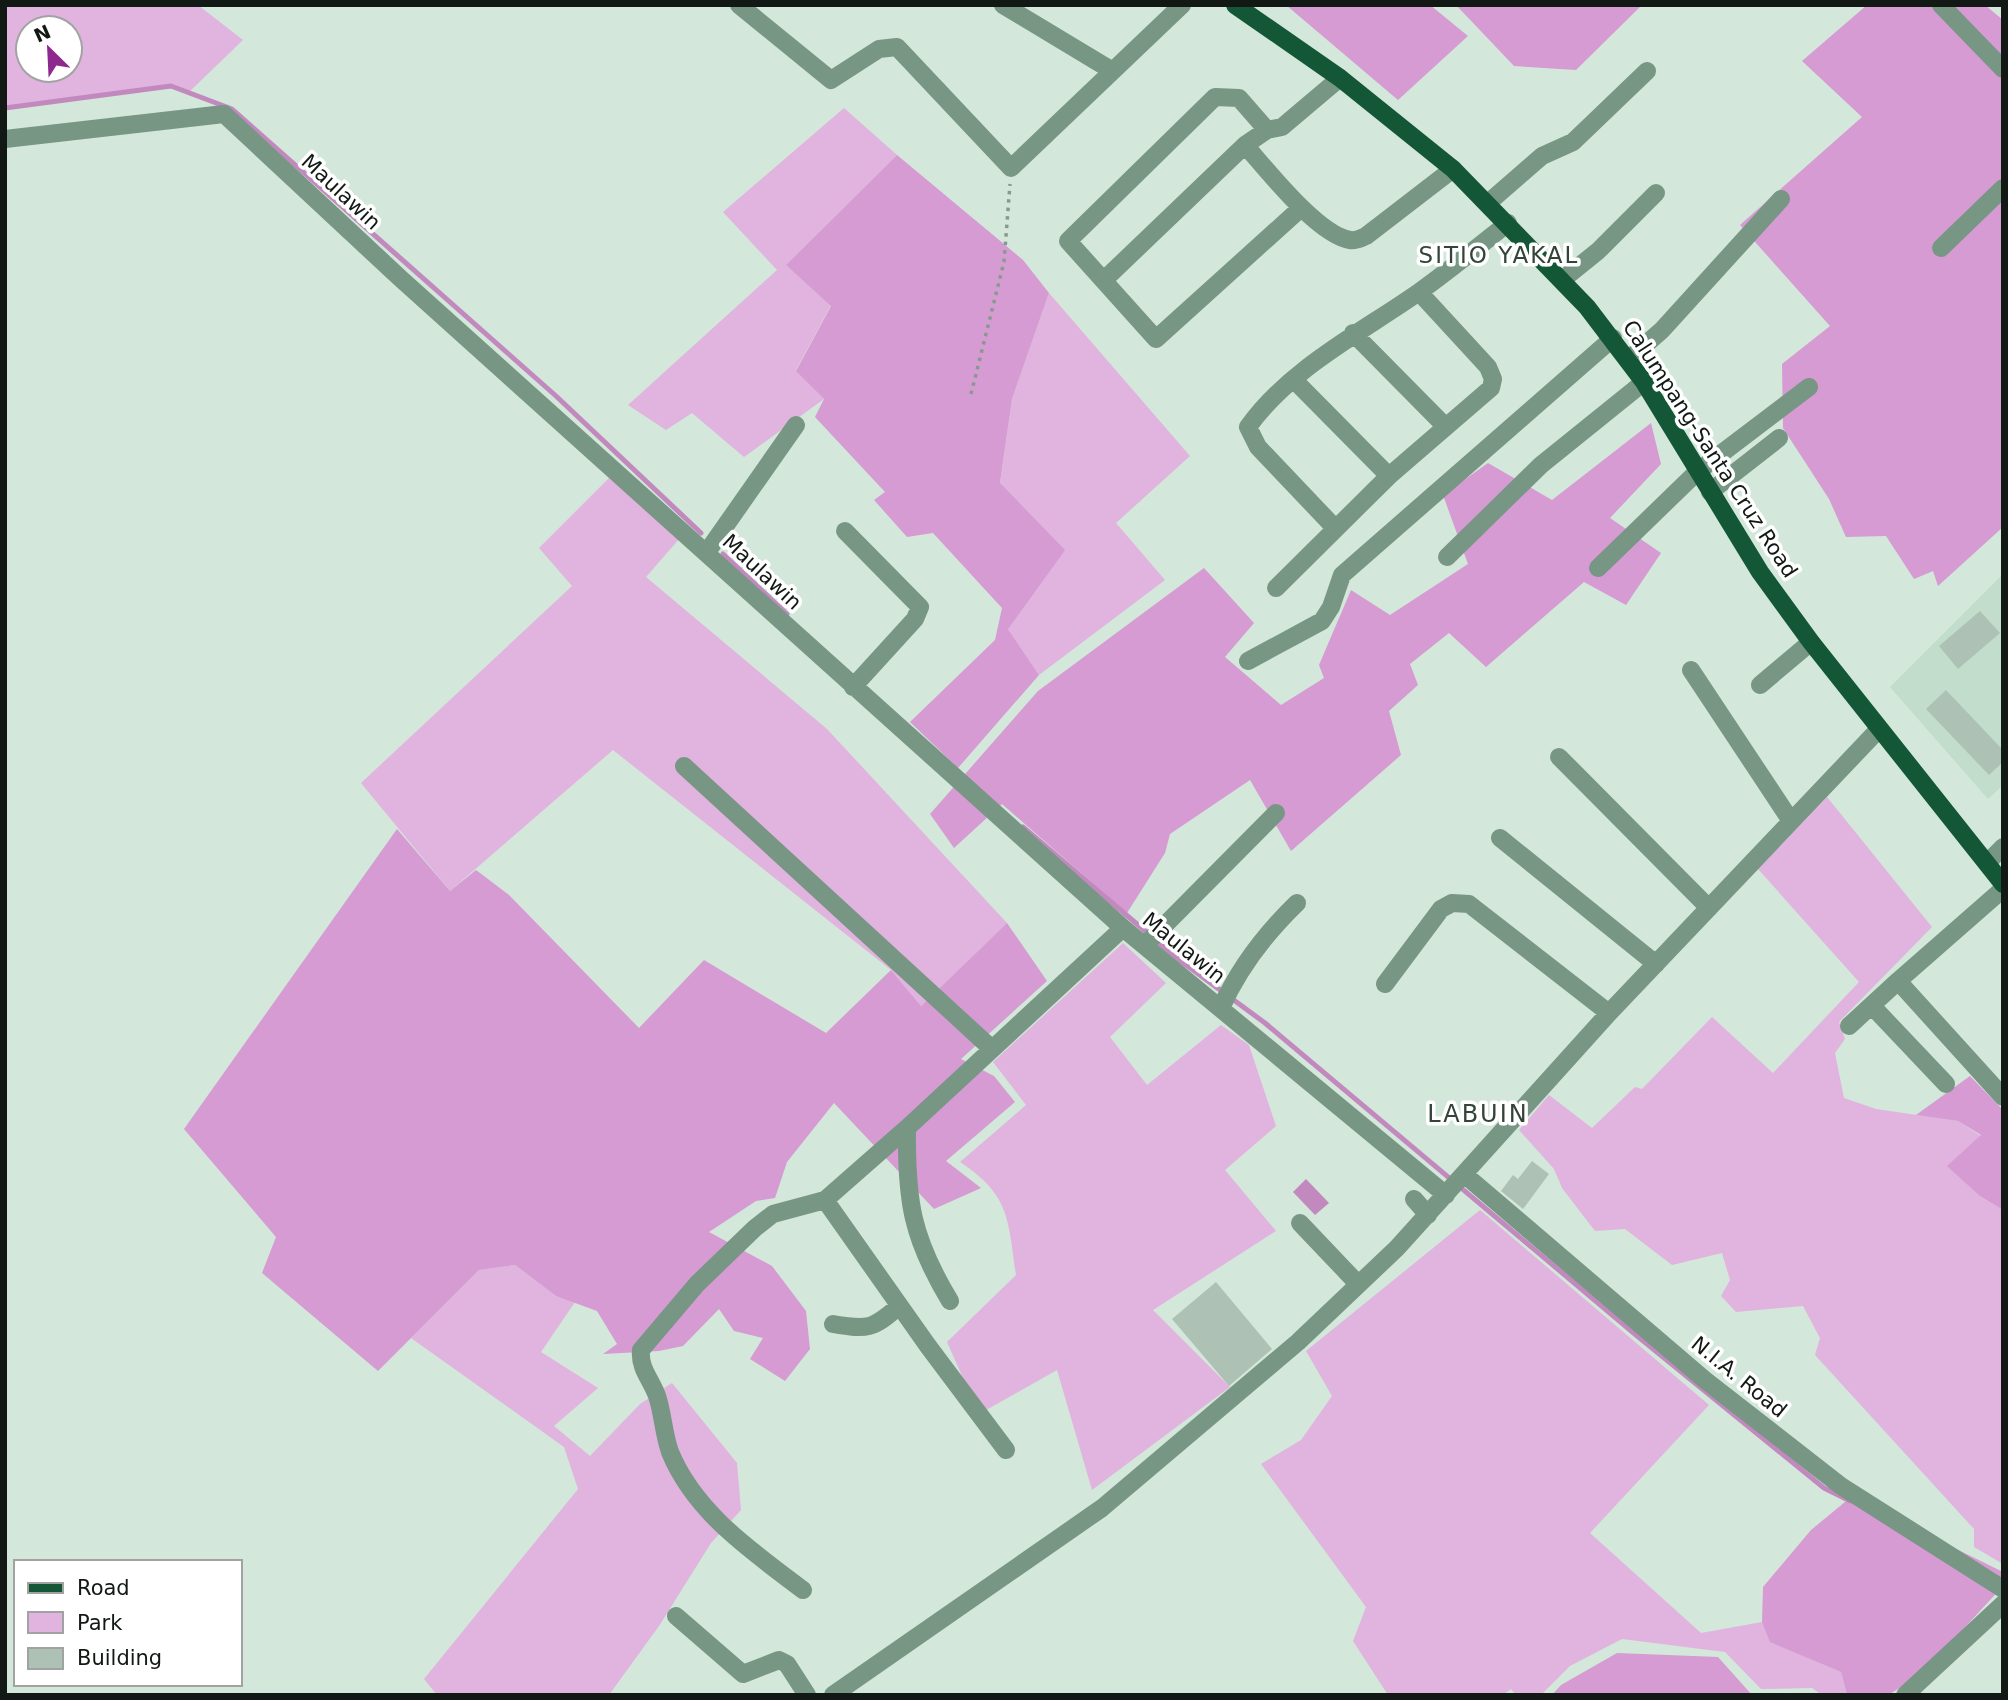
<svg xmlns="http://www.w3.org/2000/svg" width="2008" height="1700" font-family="'DejaVu Sans',sans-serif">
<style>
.built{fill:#c2ddcc}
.green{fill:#e1b3df;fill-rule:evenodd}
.forest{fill:#d59bd2}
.water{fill:#c289bf}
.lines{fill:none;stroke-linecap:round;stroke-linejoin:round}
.stream{stroke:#c289bf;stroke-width:5}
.building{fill:#aec1b5}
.path{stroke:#8a9990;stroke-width:3.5;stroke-dasharray:3.5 5;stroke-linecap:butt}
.minor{stroke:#779683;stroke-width:18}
.major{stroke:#145737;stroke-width:18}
.labels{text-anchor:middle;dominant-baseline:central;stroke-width:7;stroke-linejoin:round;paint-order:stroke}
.street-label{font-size:21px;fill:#121915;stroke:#fff}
.neighbourhood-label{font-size:23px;letter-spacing:2px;fill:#34443a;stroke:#fff}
.quarter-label{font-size:24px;letter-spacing:2px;fill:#34443a;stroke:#fff}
</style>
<rect width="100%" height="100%" fill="#d3e7da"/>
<path class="built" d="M2003 574V785L1988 799 1890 687Z"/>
<path class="green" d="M5 5H198L243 40 189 92 171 86 5 108ZM70 28V70H28V28Z
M844 108 897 155 786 265 831 305 796 370 824 399 744 457 692 413 666 430 628 405 777 270 723 212Z
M1049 293 1190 456 1116 523 1165 580 1039 675 1008 629 1000 484 1012 399Z
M609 478 680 538 646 577 827 729 1007 923 921 1006 891 970 613 750 450 891 361 783 572 586 539 548Z
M1827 797 1932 927 1839 1022 1845 1039 1835 1053 1844 1098 1876 1109 1958 1121 1981 1136 1980 1196 2003 1210V1564L1974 1547V1529L1815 1355 1820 1338 1803 1306 1736 1312 1721 1296 1730 1280 1722 1253 1672 1265 1625 1229 1595 1231 1562 1188 1554 1169 1519 1130 1549 1095 1592 1128 1635 1087 1642 1089 1712 1017 1773 1073 1859 982 1758 869Z
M1123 943 1166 983 1110 1037 1147 1085 1221 1025 1249 1045 1276 1126 1225 1170 1276 1231 1153 1310 1230 1387 1092 1490 1057 1370 979 1414 947 1342 1016 1275C1008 1219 1010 1195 960 1162L1026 1105 993 1062Z
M1480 1210 1709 1405 1590 1533 1701 1633 1762 1622 1771 1642 1841 1672 1847 1695H1822L1812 1688 1761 1689 1725 1652 1622 1639 1570 1666 1541 1695H1516L1511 1689 1503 1695H1388L1353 1641 1366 1607 1261 1464 1301 1440 1332 1396 1306 1351Z
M515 1265 556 1296 575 1302 541 1352 598 1388 554 1426 590 1456 640 1404 672 1383 737 1463 741 1510 711 1543 659 1626 609 1695H437L424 1679 578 1489 564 1447 411 1338 479 1270Z"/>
<path class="forest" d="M1286 5H1430L1468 36 1398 100Z
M1456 5H1642L1576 70 1514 66Z
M1867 5H1985L2003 20V527L1938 586 1933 571 1914 579 1886 536 1846 537 1829 499 1783 428 1782 364 1830 326 1740 225 1862 117 1802 61Z
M897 155 1023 260 1049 293 1012 399 1000 483 1065 550 1008 629 1039 675 958 768 910 722 995 640 1002 608 933 533 907 537 874 500 885 492 815 417 824 399 796 371 831 306 786 265Z
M1651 423 1661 464 1610 518 1661 553 1626 605 1584 582 1486 667 1449 633 1410 664 1418 685 1389 711 1401 755 1291 851 1250 780 1170 834 1165 853 1127 913 1002 804 954 848 930 814 1038 691 1204 568 1254 623 1225 657 1281 705 1324 678 1319 665 1351 590 1390 615 1468 564 1443 495 1488 463 1552 500Z
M397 829 450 891 476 870 509 895 639 1028 704 960 826 1033 891 970 921 1006 1007 923 1047 981 961 1059 994 1076 1015 1102 946 1161 981 1188 934 1209 834 1103 787 1162 775 1198 756 1201 709 1232 772 1266 806 1311 810 1349 785 1381 750 1359 763 1338 734 1331 719 1309 683 1346 659 1351 603 1354 617 1344 597 1311 556 1296 515 1265 479 1270 378 1371 262 1273 276 1237 184 1129Z
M1970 1076 2003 1110V1210L1980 1196 1947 1166 1981 1135 1958 1121 1916 1115Z
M1851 1497 2003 1572V1586L1921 1675 1888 1695H1847L1841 1672 1770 1642 1762 1622 1763 1587 1811 1530Z
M1617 1653 1718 1657 1752 1695H1552L1561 1685Z"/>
<path class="water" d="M1306 1179 1329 1203 1315 1215 1293 1192Z"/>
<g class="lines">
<path class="stream" d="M5 108 171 86 232 109 556 396 701 533
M723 554 787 614
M1023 827 1178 959 1265 1023 1636 1335 1824 1488 1850 1501"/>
</g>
<path class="building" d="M1980 611 2000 633 1958 669 1939 646Z
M1946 690 2003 750V762L1989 775 1926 709Z
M1532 1161 1549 1174 1523 1209 1501 1191 1513 1175 1518 1179Z
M1216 1282 1272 1349 1229 1386 1172 1319Z"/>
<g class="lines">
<path class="path" d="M971 394 1004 262 1010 184"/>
<path class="minor" d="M739 5 831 80 879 49 897 47 1011 168 1182 5
M1003 5 1111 70
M1941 5 2003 69
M1267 130 1239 98 1215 97 1068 241 1156 339 1301 208
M5 139 224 114 400 278 1123 928 1446 1195
M1245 145C1267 170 1318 235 1350 240 1356 241 1361 238 1366 236L1453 169
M1488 203 1542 156 1573 142 1647 71
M1941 248 2003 188
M1104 280 1245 145 1267 130 1282 127 1340 78
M1562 280 1598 251 1656 193
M1353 333 1445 426
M1628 360 1662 330 1781 199
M1295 381 1389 476
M1710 492 1779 438
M1335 528 1258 447 1248 427C1289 369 1362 332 1419 292 1450 270 1479 246 1508 223
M845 531 920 607 915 619 853 687
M707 552 796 425
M1447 557 1541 465 1644 382
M1598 568 1697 472 1809 387
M1276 588 1389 476 1491 388 1493 379 1488 367 1419 292
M1248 661 1322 621 1331 607 1342 575 1613 338
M1691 670 1791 821
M1760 685 1811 642
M1559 757 1709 908
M684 766 992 1049
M1500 838 1656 964
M1987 863 2003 847
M2003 889 1898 981 2003 1097
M1145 945 1276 813
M1385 984 1441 909 1452 903 1469 904 1609 1013
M1872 1006 1946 1084
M1221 1008C1239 968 1266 933 1297 903
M1849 1026 1898 981
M907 1128C906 1201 912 1238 950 1301
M1465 1175 1705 1380 1841 1486 2003 1589
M1414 1199 1428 1215
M1300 1223 1358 1284
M833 1324C868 1330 873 1329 899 1306
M1006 1450 928 1346 825 1200 907 1128 1123 928
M803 1590C753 1552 695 1513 670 1452 664 1435 663 1416 658 1399 653 1381 639 1370 641 1350L697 1284 755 1228 773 1214 825 1200
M676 1616 743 1674 779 1660 787 1664 807 1695
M833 1695 1102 1508 1298 1342 1397 1248 1609 1013 1879 729
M1905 1695 2003 1604"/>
<path class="major" d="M1235 5 1340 78 1453 169 1587 307 1644 382 1760 572 1811 642 2003 884"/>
</g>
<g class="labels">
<g class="street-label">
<text transform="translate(341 192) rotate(43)">Maulawin</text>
<text transform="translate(1710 449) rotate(57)">Calumpang-Santa Cruz Road</text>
<text transform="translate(762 572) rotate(43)">Maulawin</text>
<text transform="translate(1184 948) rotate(39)">Maulawin</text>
<text transform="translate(1739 1377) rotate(39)">N.I.A. Road</text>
</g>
<g class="neighbourhood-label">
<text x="1499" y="255">SITIO YAKAL</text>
</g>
<g class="quarter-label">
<text x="1478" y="1114">LABUIN</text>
</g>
</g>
<rect width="2008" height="1700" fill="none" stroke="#121915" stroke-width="14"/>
<rect x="14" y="1560" width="228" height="126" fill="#ffffff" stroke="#a0a3a1" stroke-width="2"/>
<rect x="28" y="1583" width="35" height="10" fill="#145737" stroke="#a0a3a1" stroke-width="2"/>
<text x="77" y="1595" font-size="21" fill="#121915">Road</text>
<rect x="28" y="1612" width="35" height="21" fill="#e1b3df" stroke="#a0a3a1" stroke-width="2"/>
<text x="77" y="1630" font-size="21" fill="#121915">Park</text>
<rect x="28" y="1648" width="35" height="21" fill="#aec1b5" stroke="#a0a3a1" stroke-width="2"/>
<text x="77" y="1665" font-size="21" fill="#121915">Building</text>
<g transform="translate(49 49) rotate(336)"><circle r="33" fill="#ffffff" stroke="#a0a3a1" stroke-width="2"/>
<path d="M0-5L12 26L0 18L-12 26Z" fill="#8e288e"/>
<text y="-10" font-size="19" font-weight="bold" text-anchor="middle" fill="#121915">N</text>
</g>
</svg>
